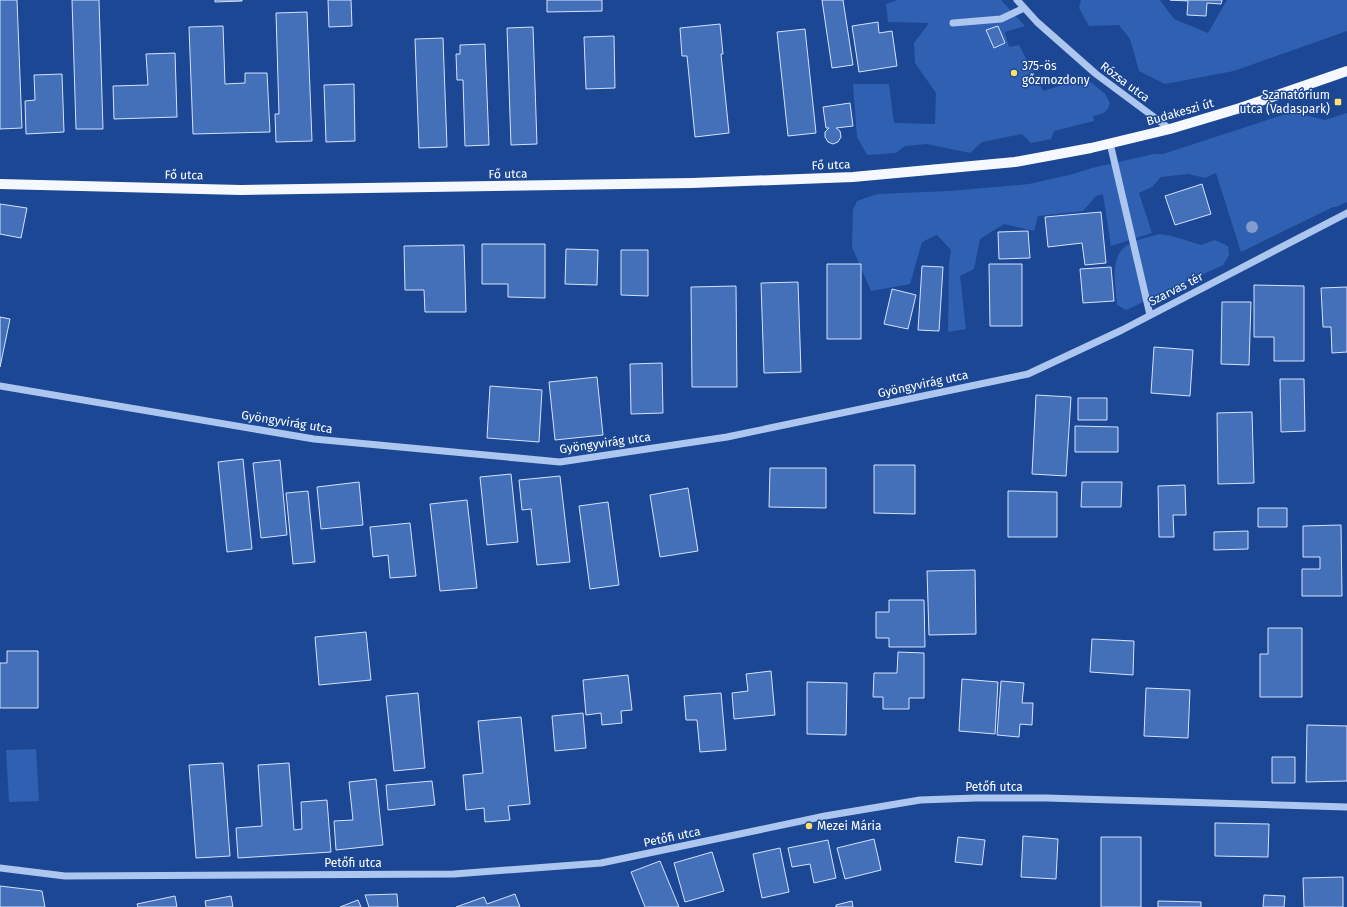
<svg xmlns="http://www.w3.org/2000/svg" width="1347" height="907" font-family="'Fira Sans',sans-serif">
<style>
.green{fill:#3060b2}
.building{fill:#4470ba;stroke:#d4e2fb}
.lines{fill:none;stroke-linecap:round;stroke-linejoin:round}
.minor{stroke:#adc6ef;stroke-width:7}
.major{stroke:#f5f8ff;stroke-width:10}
.tree{fill:#819ccd}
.poi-dot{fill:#ffe06b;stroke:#1c4794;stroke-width:1.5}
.labels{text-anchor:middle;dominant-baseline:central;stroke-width:3;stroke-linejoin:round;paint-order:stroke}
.poi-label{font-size:12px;fill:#fff;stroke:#1c4794;text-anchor:start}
.street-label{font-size:12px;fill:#fff;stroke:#1c4794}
</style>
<rect width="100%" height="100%" fill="#1c4794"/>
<path class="green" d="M898 0H1001L1025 26 1005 32 1009 47 1019 45 1043 91 1086 78 1105 94 1110 103C1107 113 1103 114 1093 116L1094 121 1054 131 1051 139 1031 143 1022 134 982 142 970 153 927 144 905 146 896 153 867 155 857 137 853 84H889L894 123 935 124 936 93 915 63 914 43 929 23 888 22 886 4Z
M1081 0H1160L1174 19 1208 33 1227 0H1347V31L1234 71 1165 84 1139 71 1130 39 1119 25 1089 26 1079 8Z
M1292 112 1325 120 1347 113V202L1336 207H1333L1241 252 1216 173 1205 178 1188 174 1161 177 1152 187 1139 193 1152 233 1111 246 1103 194 1096 196 1083 211 1038 216 1034 231 1004 224 980 239 974 269 960 276 966 329 948 332 949 264 951 250 937 235 922 242 910 284 871 291 852 247 853 210 857 201 877 194 950 191 1029 184 1073 174 1092 168 1154 154H1163Z
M1159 234 1172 236 1201 245 1215 240 1228 246 1229 255 1223 265 1126 310 1117 305C1116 285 1108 256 1129 244 1137 239 1150 237 1159 234Z
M36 749 39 801 9 802 6 750Z"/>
<path class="building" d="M0 0H17L22 128 0 129Z
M72 0H99L103 129H76Z
M215 0H242V1L215 2Z
M328 0H351L352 26 329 27Z
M547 0H602V11L547 12Z
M822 0H843L853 65 832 68Z
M1170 0H1222L1221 4 1207 3 1206 16 1187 15 1188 1Z
M307 12 312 141 276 142 275 114H279L276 13Z
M878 22 879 33 892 31 897 66 859 72 852 26Z
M720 24 723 54H721L729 133 695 137 687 56H682L680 28Z
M223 26 225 84 245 83V73H267L270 132 193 134 189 27Z
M998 26 1005 43 994 48 986 30Z
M533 27 537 144 511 145 507 28Z
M805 29 816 133 788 136 777 32Z
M614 36 615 88 586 89 584 37Z
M443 38 447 147 419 148 415 39Z
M485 44 489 145 465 146 463 80H457L456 54H460V45Z
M175 53 177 117 114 119 113 86 148 85 146 54Z
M62 74 64 132 26 134 25 101 35 100 34 75Z
M354 84 355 141 326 142 324 85Z
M850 103 853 126 836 128 840 131 841 137 838 142 833 144 828 142 825 137V132L829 128H826L823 107Z
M1202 184 1211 214 1175 225 1165 196Z
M0 204 27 208 21 238 0 234Z
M1101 212 1106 263 1085 265 1082 243 1048 247 1045 217Z
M1028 231 1030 258 999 259 998 232Z
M482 244H545V298L508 297V284H482Z
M464 245 466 312H425L424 290H405L404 246Z
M566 249 598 250 597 285 565 284Z
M621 250H648V296L621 295Z
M827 264H861V339H827Z
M989 264H1022V326H990Z
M922 266 943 267 939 331 918 330Z
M1111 267 1114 301 1083 303 1080 269Z
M798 282 801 372 764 373 761 283Z
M1254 285 1304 286V361H1274V337H1254Z
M736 286 737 387H692L691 287Z
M1347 287V352L1332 353 1331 327H1323L1321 288Z
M892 289 916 295 908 329 884 324Z
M1222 302H1251L1249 365 1221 364Z
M0 317 10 319 0 367Z
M1154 347 1193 350 1190 396 1151 393Z
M662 363 663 413 631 414 630 364Z
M597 377 603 435 555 440 549 382Z
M1280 379H1304L1305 431 1281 432Z
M490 386 542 390 539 442 487 438Z
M1036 395 1071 397 1066 476 1032 474Z
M1078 398H1107V420H1078Z
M1252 412 1254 483 1218 484 1217 413Z
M1075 426 1118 427V452H1075Z
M243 459 252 549 227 552 218 462Z
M280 460 287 535 261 538 253 463Z
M874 465H915V514L874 513Z
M770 468H826V508L769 507Z
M511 474 518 542 487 545 480 477Z
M560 476 570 562 537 565 531 509 522 510 519 480Z
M359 482 363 525 321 529 317 487Z
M1082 482H1122L1121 507H1081Z
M1185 485 1186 515H1173L1174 537H1159L1158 486Z
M688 488 698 551 660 557 650 495Z
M308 491 315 562 293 564 286 493Z
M1008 491 1057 492V537H1008Z
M467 500 477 588 440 591 430 504Z
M608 502 619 585 590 589 579 506Z
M1258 508H1287V527H1258Z
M410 523 416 576 390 578 388 555 373 557 370 527Z
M1341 525 1342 596H1302V569H1320V557H1303V526Z
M1248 531V549L1214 550V532Z
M975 570 976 634 929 635 927 571Z
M889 600H924L925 647H889V638H876V612H889Z
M1268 628H1302V697H1260V654H1268Z
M366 632 371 680 319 685 315 637Z
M1092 639 1134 641 1133 675 1090 672Z
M7 651H38V708H0V663H7Z
M898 652 924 653V698H909V709H883V697H873L874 673H897Z
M771 671 775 715 734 719 732 693 748 691 746 674Z
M628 675 632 710 621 711 622 723 602 725 601 713 586 715 583 680Z
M962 679 998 682 995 734 959 731Z
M1001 681 1024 683 1022 703H1033L1032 725 1020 724 1019 737 997 735Z
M807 682 847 683 846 735 807 734Z
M1146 688 1190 690 1188 738 1144 736Z
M418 693 425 768 394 771 386 696Z
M721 693 726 750 700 752 697 720H686L684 696Z
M583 713 586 748 555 751 552 716Z
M521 717 530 804 508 806 510 820 485 822 484 808 466 810 463 775 483 773 478 721Z
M1307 725 1347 726V781L1306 782Z
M1272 757H1295V783H1272Z
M223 763 230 856 196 858 189 765Z
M289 763 294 830 302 829 301 802 327 800 331 852 238 858 236 828 262 826 258 765Z
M376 779 383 845 336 850 334 821 353 820 349 782Z
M432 781 435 805 388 810 386 785Z
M1215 823 1269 824 1268 857 1215 856Z
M1023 836 1058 839 1056 879 1021 877Z
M958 837 985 840 982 865 955 862Z
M1101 837H1141V907H1101Z
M874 839 881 870 845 879 837 848Z
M828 840 836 878 814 883 810 864 792 867 788 848Z
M780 848 789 892 762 898 753 854Z
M712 852 724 891 685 902 674 863Z
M660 861 679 907H645L631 872Z
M1343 877V907H1304L1303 878Z
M0 886 42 891 45 907H0Z
M397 894 398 907H369L365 895Z
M515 894 520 907H456L484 897 487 904Z
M1264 895 1285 896 1284 907H1263Z
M175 896 177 907H138L137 904Z
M231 896 233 907H206L205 901Z
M358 900 361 907H340Z
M852 901 853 907H836V905Z
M1158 901 1201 902V907H1158Z"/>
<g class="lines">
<path class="minor" d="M1017 0 1037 22 1096 74 1170 129
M953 23 1001 19 1024 8
M1110 143 1150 315
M0 386 314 439 560 462 727 437 1028 374 1122 330 1347 213
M0 868 65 876 454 874 601 863 825 816 920 800 976 798H1046L1347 807"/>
<path class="major" d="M0 184 241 190 692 183 853 177 1015 162 1091 148 1170 129 1240 108 1347 71"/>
</g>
<circle class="tree" cx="1252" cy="227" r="6"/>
<g class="poi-dot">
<circle cx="1014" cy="73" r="4"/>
<rect x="1334" y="98" width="8" height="8" rx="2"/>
<circle cx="809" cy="826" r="4"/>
</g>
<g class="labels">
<g class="poi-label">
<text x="1022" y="66">375-ös<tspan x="1022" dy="14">gőzmozdony</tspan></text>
<text x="1330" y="95" text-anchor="end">Szanatórium<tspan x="1330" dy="14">utca (Vadaspark)</tspan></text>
<text x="817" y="826">Mezei Mária</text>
</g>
<g class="street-label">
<text transform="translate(1125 82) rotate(37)">Rózsa utca</text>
<text transform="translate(1180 112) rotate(-16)">Budakeszi út</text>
<text transform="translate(831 165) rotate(-2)">Fő utca</text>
<text transform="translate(508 174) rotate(-1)">Fő utca</text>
<text transform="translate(184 175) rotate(1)">Fő utca</text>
<text transform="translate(1176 289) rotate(-27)">Szarvas tér</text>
<text transform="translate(923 384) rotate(-12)">Gyöngyvirág utca</text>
<text transform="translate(287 422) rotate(9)">Gyöngyvirág utca</text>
<text transform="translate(605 443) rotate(-8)">Gyöngyvirág utca</text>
<text x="994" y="787">Petőfi utca</text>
<text transform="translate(672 837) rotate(-12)">Petőfi utca</text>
<text x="353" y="863">Petőfi utca</text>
</g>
</g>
</svg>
